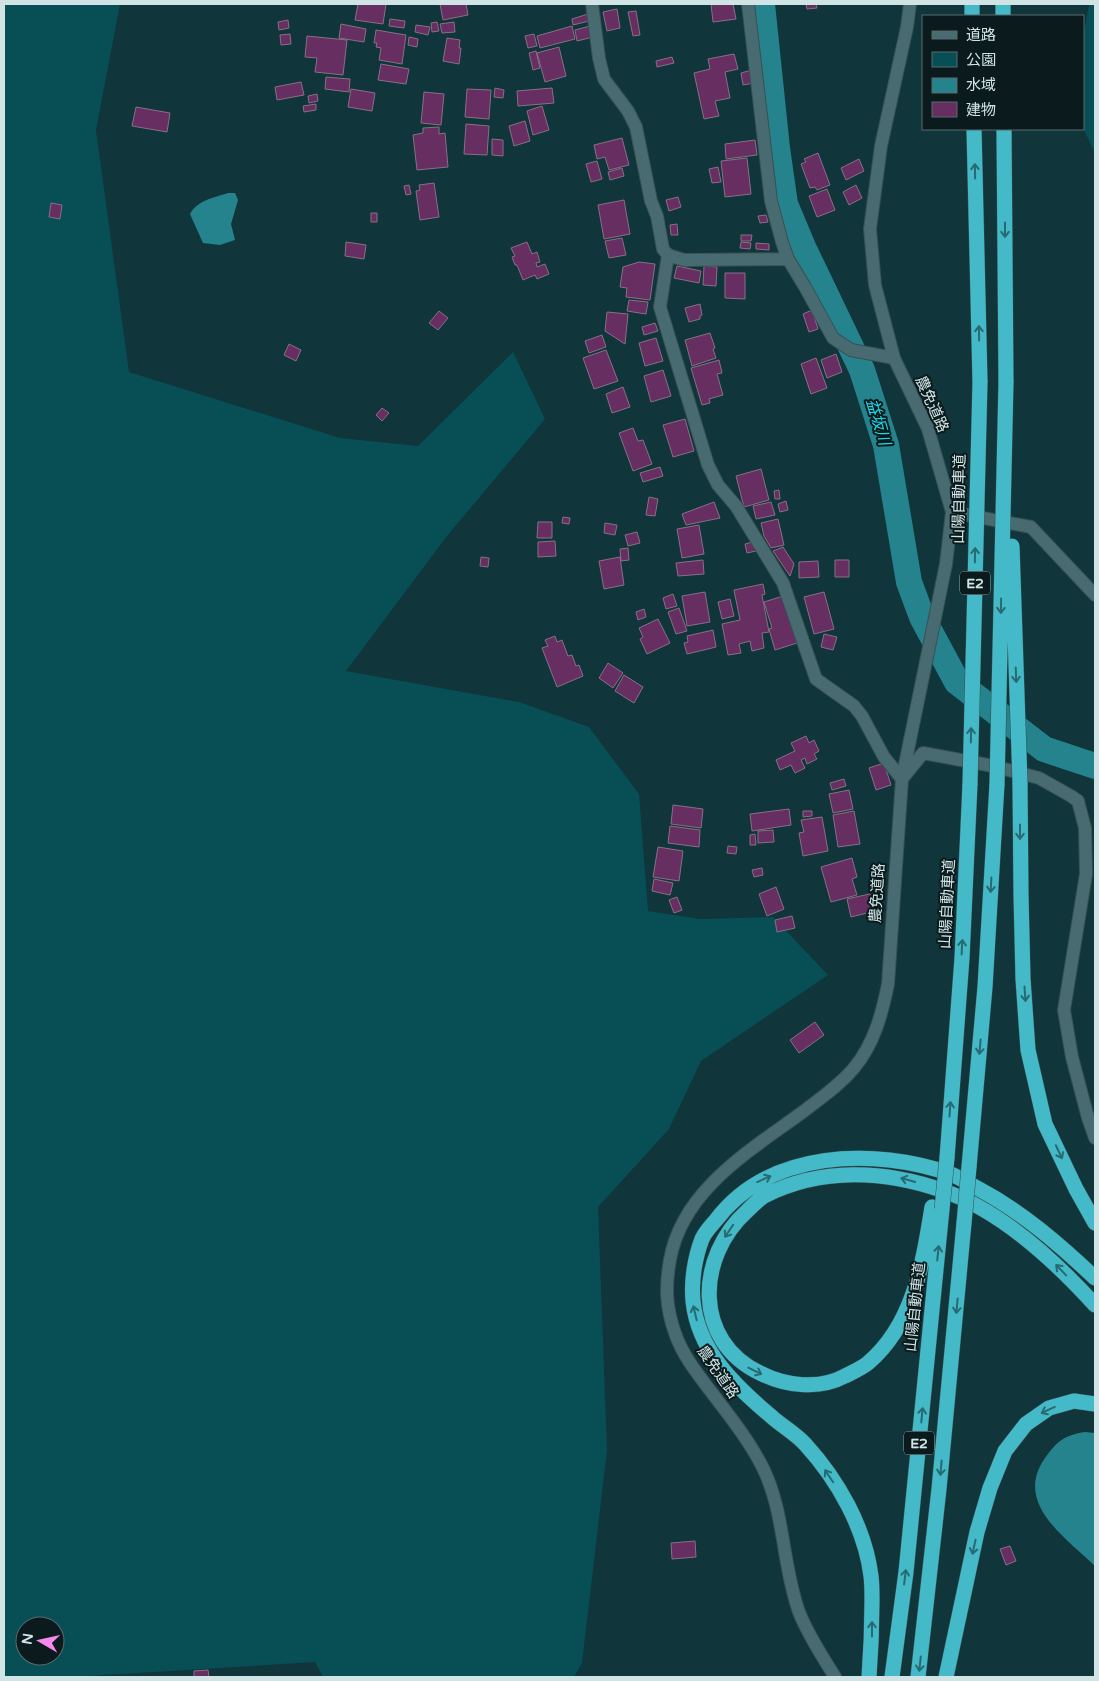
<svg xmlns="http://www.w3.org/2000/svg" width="1099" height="1681" font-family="'Varela Round','Noto Sans JP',sans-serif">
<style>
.green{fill:#074e55;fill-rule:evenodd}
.water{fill:#25838e}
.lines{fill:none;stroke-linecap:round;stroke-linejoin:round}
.river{stroke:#25838e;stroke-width:26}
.building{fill:#662e61;stroke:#887085}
.street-casing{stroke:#375053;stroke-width:14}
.secondary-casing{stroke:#375053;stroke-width:14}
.highway-casing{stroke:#375053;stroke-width:16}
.street{stroke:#476b70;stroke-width:12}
.secondary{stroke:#476b70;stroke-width:12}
.highway{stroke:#44b9c7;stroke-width:15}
.highway-bridge-casing{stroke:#375053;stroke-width:16;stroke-linecap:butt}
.highway-bridge{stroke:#44b9c7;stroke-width:15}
.oneway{stroke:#286a72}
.labels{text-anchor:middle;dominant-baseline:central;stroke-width:4;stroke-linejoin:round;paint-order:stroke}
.shield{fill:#0b1a1c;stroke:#95a7a9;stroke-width:1}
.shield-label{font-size:14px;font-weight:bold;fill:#d0e4e6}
.street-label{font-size:15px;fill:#d0e4e6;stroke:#0b1a1c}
.water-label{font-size:16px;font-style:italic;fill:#19dcee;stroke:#0b1a1c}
</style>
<rect width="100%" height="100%" fill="#10353a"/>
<path class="green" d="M4 4H120L96 130 129 372 340 438 418 446 513 352 545 419 447 536 346 671 519 702 589 727 639 794 648 911 700 919 773 917 828 975 701 1061 669 1129 598 1207 607 1450 582 1663 574 1677H323L315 1662 72 1677H4ZM25 1626H55V1656H25Z
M1089 4H1095V153L1083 128V38Z"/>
<path class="water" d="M228 193H235L238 200 231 224 235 240 220 245 203 243 190 214C198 200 213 198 228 193Z
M1085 1432 1095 1433V1566C1066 1538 1013 1503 1045 1458 1057 1441 1065 1435 1085 1432Z"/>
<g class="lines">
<path class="river" d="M762 4 777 148 785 204 803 247 862 370 886 445 909 582 922 617 957 682 1044 749 1095 766"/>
</g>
<path class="building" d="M358 4H386L383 24 355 20Z
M440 4H466L468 15 443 20Z
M711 4H733L736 19 713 22Z
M806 4H816L817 8 807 9Z
M617 9 620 28 607 31 603 12Z
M636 11 640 35 633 36 628 12Z
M588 14 589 21 573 25 572 19Z
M390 19 405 21 404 28 389 26Z
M288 20 289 28 279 30 278 22Z
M437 22 439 31 432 32 431 23Z
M454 22 455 32 442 33 440 24Z
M341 24 366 29 364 42 339 38Z
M416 25 430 27 428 35 415 32Z
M572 26 575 39 540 48 537 36Z
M590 26 593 37 577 41 575 30Z
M376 30 406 35 402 64 379 60 381 48 376 47 377 43H374Z
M290 34 291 44 281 45 280 35Z
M534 34 537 46 528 48 525 36Z
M307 36 347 40 343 75 315 72 317 58 305 57Z
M409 37 418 39 417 47 408 45Z
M447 38 460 40 459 48H461L459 64 443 61Z
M559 47 566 76 545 82 537 53Z
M536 51 540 68 533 70 529 53Z
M734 54 738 69 725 72 730 98 715 101 719 116 704 119 694 73 710 69 708 59Z
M672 57 674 63 657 67 656 61Z
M381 64 409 69 406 84 378 80Z
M752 70 754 83 743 85 741 73Z
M326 77 350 79 349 92 325 89Z
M301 82 304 95 277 100 275 87Z
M495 88 504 90 503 98 494 97Z
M552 88 554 103 518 106 517 91Z
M351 89 375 93 372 111 348 107Z
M467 89 491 90 489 119 465 117Z
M424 92 444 94 441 125 421 123Z
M317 94 318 101 309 103 308 96Z
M316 104V110L304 112 303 106Z
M542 106 549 130 533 135 527 111Z
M136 107 170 113 167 132 132 126Z
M525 121 530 141 514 146 509 126Z
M466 124 489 126 487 155 464 154Z
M439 127V134L445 133 448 167 417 170 413 135 423 133V128Z
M622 138 629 165 609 170 605 157 597 159 594 145Z
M492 139 503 140V156L492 155Z
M755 140 757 155 726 159 725 144Z
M818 153 830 185 817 190 815 187 810 188 801 164 806 162 804 159Z
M747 158 751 194 725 197 721 161Z
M859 159 864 171 846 180 841 168Z
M597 161 602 179 591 182 586 164Z
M718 167 721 182 712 183 709 169Z
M622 168 624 176 610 180 608 172Z
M434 183 439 217 420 220 416 191 420 190 419 185Z
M409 185 411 194 406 195 404 186Z
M856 185 862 198 849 205 843 192Z
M827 189 835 210 817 217 809 196Z
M678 197 681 207 669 211 666 200Z
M624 200 630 234 604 239 598 205Z
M51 203 62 205 60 219 49 217Z
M371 213H377V222H371Z
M766 215 768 222 760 223 758 216Z
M677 224 678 235H671L670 225Z
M741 235H752L751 241H741Z
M622 238 626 255 609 258 605 241Z
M346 242 366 245 364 259 345 256Z
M527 242 532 254 537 252 540 262 536 263 537 267 545 264 549 274 537 279 535 275 523 280 517 265H515L512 257 515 256 511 248Z
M741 242 751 243 750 249 740 248Z
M756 243 769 244V250L756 249Z
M639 262 655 264 650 300 626 297 627 288 620 287 623 267Z
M677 266 701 271 699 283 674 278Z
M704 266 717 267 716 286 703 285Z
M725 273H745V299L725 298Z
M629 300 648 302 646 314 627 311Z
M700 304 702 315 700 316V319L689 322 685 308Z
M812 310 818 329 809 332 803 314Z
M439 311 448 318 438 330 429 323Z
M607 312 628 314 625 344 605 331Z
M655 323 658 331 644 335 642 327Z
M710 333 715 348 713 349 716 358 692 366 685 340Z
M602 335 606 347 589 353 585 341Z
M656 338 663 361 645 366 639 343Z
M289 344 301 350 296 361 284 355Z
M606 350 618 381 594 389 583 358Z
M836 354 842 372 827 378 821 360Z
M816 358 827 388 811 394 801 364Z
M719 360 722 373 717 374 723 395 709 399 710 403 702 405 691 368Z
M663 370 671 396 651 402 644 376Z
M623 387 630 407 612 413 606 394Z
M382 408 389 413 382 421 376 415Z
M685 419 694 451 673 457 663 425Z
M633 428 638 441 643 440 652 464 633 471 619 433Z
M660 467 663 476 643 482 640 473Z
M761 469 769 500 744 507 736 476Z
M779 490 780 499H775L774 491Z
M649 497 658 499 655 516 646 515Z
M786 501 788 510 780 512 778 504Z
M714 502 720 518 686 525 682 514Z
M771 502 775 515 756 519 753 506Z
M563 517 570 518 569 524 562 523Z
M778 519 784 545 771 548 764 536 761 523Z
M538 522H552V538H537Z
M605 523 617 525 615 535 604 533Z
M699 525 704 554 682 558 677 529Z
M637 532 640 543 628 546 625 535Z
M555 541 556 556 538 557V542Z
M753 542 756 551 747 553 745 544Z
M783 547 794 564 790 576 773 551Z
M628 548 629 560 621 561 620 549Z
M481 557 489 558 488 567 480 566Z
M620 557 624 585 604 589 599 561Z
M703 560 704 574 678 576 676 563Z
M835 560H849V577H835Z
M818 561 819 577 799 578V562Z
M763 584 765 594 762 595 769 632 762 633 764 648 752 651 750 641 739 644 741 653 728 655 722 624 740 620 734 590Z
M705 592 710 622 687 626 682 596Z
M824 592 834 629 814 634 804 597Z
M673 594 677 606 666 609 663 598Z
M783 596 797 643 775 650 769 629 772 628 764 602Z
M730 599 734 616 722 619 718 602Z
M679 608 687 631 676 634 668 612Z
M644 609 646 617 638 620 636 612Z
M658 619 670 643 647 654 640 639 643 637 639 628Z
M713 630 716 647 687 654 684 643 688 642 687 636Z
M824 634 837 637 833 650 821 647Z
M555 636 557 642 562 640 568 656 572 655 576 666 579 665 583 676 557 687 542 648 548 646 545 640Z
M608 663 623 673 613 688 599 678Z
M624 675 643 687 634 703 615 691Z
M806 736 809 743 814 740 819 751 814 754 817 759 807 764 805 758 801 760 805 768 795 773 791 765 780 770 776 760 795 751 791 743Z
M884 763 891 785 876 790 869 768Z
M844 779 846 786 832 790 830 783Z
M849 790 853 809 833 813 829 794Z
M673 805 703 809 701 828 671 824Z
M789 809 791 825 752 831 750 814Z
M803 811H812V816L803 817Z
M854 811 860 844 838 847 833 815Z
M822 817 828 851 803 856 799 833 804 832 801 820Z
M670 826 700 830 699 847 668 843Z
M773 830 774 842 758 843V831Z
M755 834 756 845H750V835Z
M728 846 737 847 736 854 727 853Z
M658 847 683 851 679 881 653 877Z
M852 858 857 877 852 879 857 895 831 902 821 867Z
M762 868 763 875 754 877 752 870Z
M654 879 673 883 670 895 652 891Z
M776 887 784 909 767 916 759 894Z
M874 893 879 910 851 917 847 899Z
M677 897 682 910 674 913 669 900Z
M792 916 795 928 777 932 775 920Z
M815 1022 824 1035 799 1053 790 1040Z
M695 1541 696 1557 672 1559 671 1543Z
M1010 1546 1016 1561 1006 1565 1000 1549Z
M208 1670 209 1677H194V1671Z"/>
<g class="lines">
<defs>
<path id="street" d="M592 4 599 58 604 79 628 111 636 127 651 201 657 216 663 249 668 255 684 260 788 259 805 287 833 338 851 350 894 358
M748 4 771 201 782 242 788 259
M668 255 660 307 708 465 718 485 736 506 783 583 816 679 854 706 862 716 884 757 902 779 923 753 993 766 1039 778 1071 796 1078 801 1085 828 1086 874 1064 1010 1072 1057 1088 1118 1095 1138
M952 512 1031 527 1095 595"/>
<path id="secondary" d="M835 1677C822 1656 808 1635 799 1612 782 1565 785 1513 763 1468 749 1440 728 1414 709 1389 696 1372 682 1354 675 1333 666 1308 665 1287 670 1260 682 1190 751 1150 804 1111 822 1097 840 1085 854 1068 874 1044 882 1014 888 984L902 779 946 564 952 512 928 429 894 358 875 285 870 229 881 146 907 27 910 4"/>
<path id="highway" d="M972 4V16
M1003 4V16
M974 129 980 382
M1004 129 1006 382
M1020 783 1021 895 1023 979 1028 1050 1045 1124 1076 1189 1095 1223
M947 1158 962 958 970 784
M969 1167 985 987 997 784
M932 1207C923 1262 914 1324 868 1363 862 1368 853 1372 845 1376 819 1390 785 1386 760 1373 693 1341 696 1257 747 1211 752 1206 758 1200 764 1196 821 1167 885 1170 944 1191 1001 1211 1055 1261 1095 1305
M869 1677C871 1651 872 1626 872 1600 872 1592 872 1584 871 1576 865 1528 838 1480 805 1444 796 1434 782 1426 772 1417 735 1386 698 1351 693 1301 691 1281 695 1257 702 1239 705 1232 711 1226 716 1220 769 1150 874 1147 951 1174 960 1178 968 1183 977 1188 1021 1211 1059 1244 1095 1278
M892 1677 906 1572 942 1209
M918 1677 939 1489 964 1223
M946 1677 977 1532 990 1488 1005 1451 1026 1424 1049 1408 1074 1401 1095 1404"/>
</defs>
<use href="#street" class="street-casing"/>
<use href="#secondary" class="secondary-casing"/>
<use href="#highway" class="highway-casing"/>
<use href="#street" class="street"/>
<use href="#secondary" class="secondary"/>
<use href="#highway" class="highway"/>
<defs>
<path id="highway-bridge" d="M1012 546 1020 783
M970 784 980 382
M997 784 1006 382
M942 1209 947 1158
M964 1223 969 1167"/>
</defs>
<use href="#highway-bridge" class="highway-bridge-casing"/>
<use href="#highway-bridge" class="highway-bridge"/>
</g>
<defs><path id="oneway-shaft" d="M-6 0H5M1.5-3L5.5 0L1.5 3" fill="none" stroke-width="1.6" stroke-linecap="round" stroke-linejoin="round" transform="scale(1.25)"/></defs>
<g class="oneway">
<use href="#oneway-shaft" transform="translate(975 171) rotate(-91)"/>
<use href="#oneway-shaft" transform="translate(1005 230) rotate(90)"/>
<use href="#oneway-shaft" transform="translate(979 333) rotate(-91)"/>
<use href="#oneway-shaft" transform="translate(975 555) rotate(-89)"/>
<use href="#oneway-shaft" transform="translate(1001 606) rotate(91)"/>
<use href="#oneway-shaft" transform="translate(1016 675) rotate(88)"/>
<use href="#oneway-shaft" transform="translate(971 735) rotate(-89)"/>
<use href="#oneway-shaft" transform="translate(1020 832) rotate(90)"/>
<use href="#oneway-shaft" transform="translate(991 885) rotate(93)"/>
<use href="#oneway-shaft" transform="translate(962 947) rotate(-87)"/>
<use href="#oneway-shaft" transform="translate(1025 994) rotate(86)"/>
<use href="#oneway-shaft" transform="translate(980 1047) rotate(95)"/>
<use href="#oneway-shaft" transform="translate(950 1109) rotate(-86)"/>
<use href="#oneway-shaft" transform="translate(1059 1152) rotate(65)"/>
<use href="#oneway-shaft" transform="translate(764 1179) rotate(-24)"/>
<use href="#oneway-shaft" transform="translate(908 1180) rotate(-164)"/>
<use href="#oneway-shaft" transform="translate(729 1231) rotate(124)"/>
<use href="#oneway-shaft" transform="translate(938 1253) rotate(-84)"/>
<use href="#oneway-shaft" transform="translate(1061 1270) rotate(-134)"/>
<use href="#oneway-shaft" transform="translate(957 1306) rotate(95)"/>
<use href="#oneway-shaft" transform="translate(695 1313) rotate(-103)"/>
<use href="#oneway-shaft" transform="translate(755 1371) rotate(26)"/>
<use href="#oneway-shaft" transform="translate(1048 1410) rotate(155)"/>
<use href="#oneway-shaft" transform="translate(922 1415) rotate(-84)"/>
<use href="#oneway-shaft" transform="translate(941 1468) rotate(95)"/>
<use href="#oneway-shaft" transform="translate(829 1476) rotate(-124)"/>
<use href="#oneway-shaft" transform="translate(974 1547) rotate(102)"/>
<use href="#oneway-shaft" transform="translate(905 1577) rotate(-83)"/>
<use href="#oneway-shaft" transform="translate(872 1629) rotate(-90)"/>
<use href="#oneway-shaft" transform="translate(920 1664) rotate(96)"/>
</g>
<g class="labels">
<g class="shield">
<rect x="960" y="571.5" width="30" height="23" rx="4"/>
<rect x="904" y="1431.5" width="30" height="23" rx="4"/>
</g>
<g class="shield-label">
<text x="975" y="583">E2</text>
<text x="919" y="1443">E2</text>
</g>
<g class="street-label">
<text transform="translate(932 404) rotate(66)">農免道路</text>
<text transform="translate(959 499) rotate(-89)">山陽自動車道</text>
<text transform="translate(877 893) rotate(-86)">農免道路</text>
<text transform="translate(947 904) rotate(-87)">山陽自動車道</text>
<text transform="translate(915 1307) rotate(-84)">山陽自動車道</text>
<text transform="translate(718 1372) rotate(55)">農免道路</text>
</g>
<g class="water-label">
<text transform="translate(878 422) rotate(73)">益坂川</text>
</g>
</g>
<rect width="1099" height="1681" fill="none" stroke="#d0e4e6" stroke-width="10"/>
<rect x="922" y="15" width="162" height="115" fill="#0b1a1c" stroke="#5a6b6d"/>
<rect x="932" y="31" width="25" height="8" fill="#476b70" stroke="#5a6b6d"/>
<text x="966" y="40" font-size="15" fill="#d0e4e6">道路</text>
<rect x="932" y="52" width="25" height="15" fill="#074e55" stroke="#5a6b6d"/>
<text x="966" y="65" font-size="15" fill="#d0e4e6">公園</text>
<rect x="932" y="78" width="25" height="15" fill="#25838e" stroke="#5a6b6d"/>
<text x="966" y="90" font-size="15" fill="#d0e4e6">水域</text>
<rect x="932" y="102" width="25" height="15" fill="#662e61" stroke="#5a6b6d"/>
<text x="966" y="115" font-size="15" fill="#d0e4e6">建物</text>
<g transform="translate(40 1641) rotate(279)"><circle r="24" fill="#0b1a1c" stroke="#5a6b6d"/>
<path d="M0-4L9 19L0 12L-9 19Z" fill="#f788ec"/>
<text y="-8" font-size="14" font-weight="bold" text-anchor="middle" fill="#d0e4e6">N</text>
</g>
</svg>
